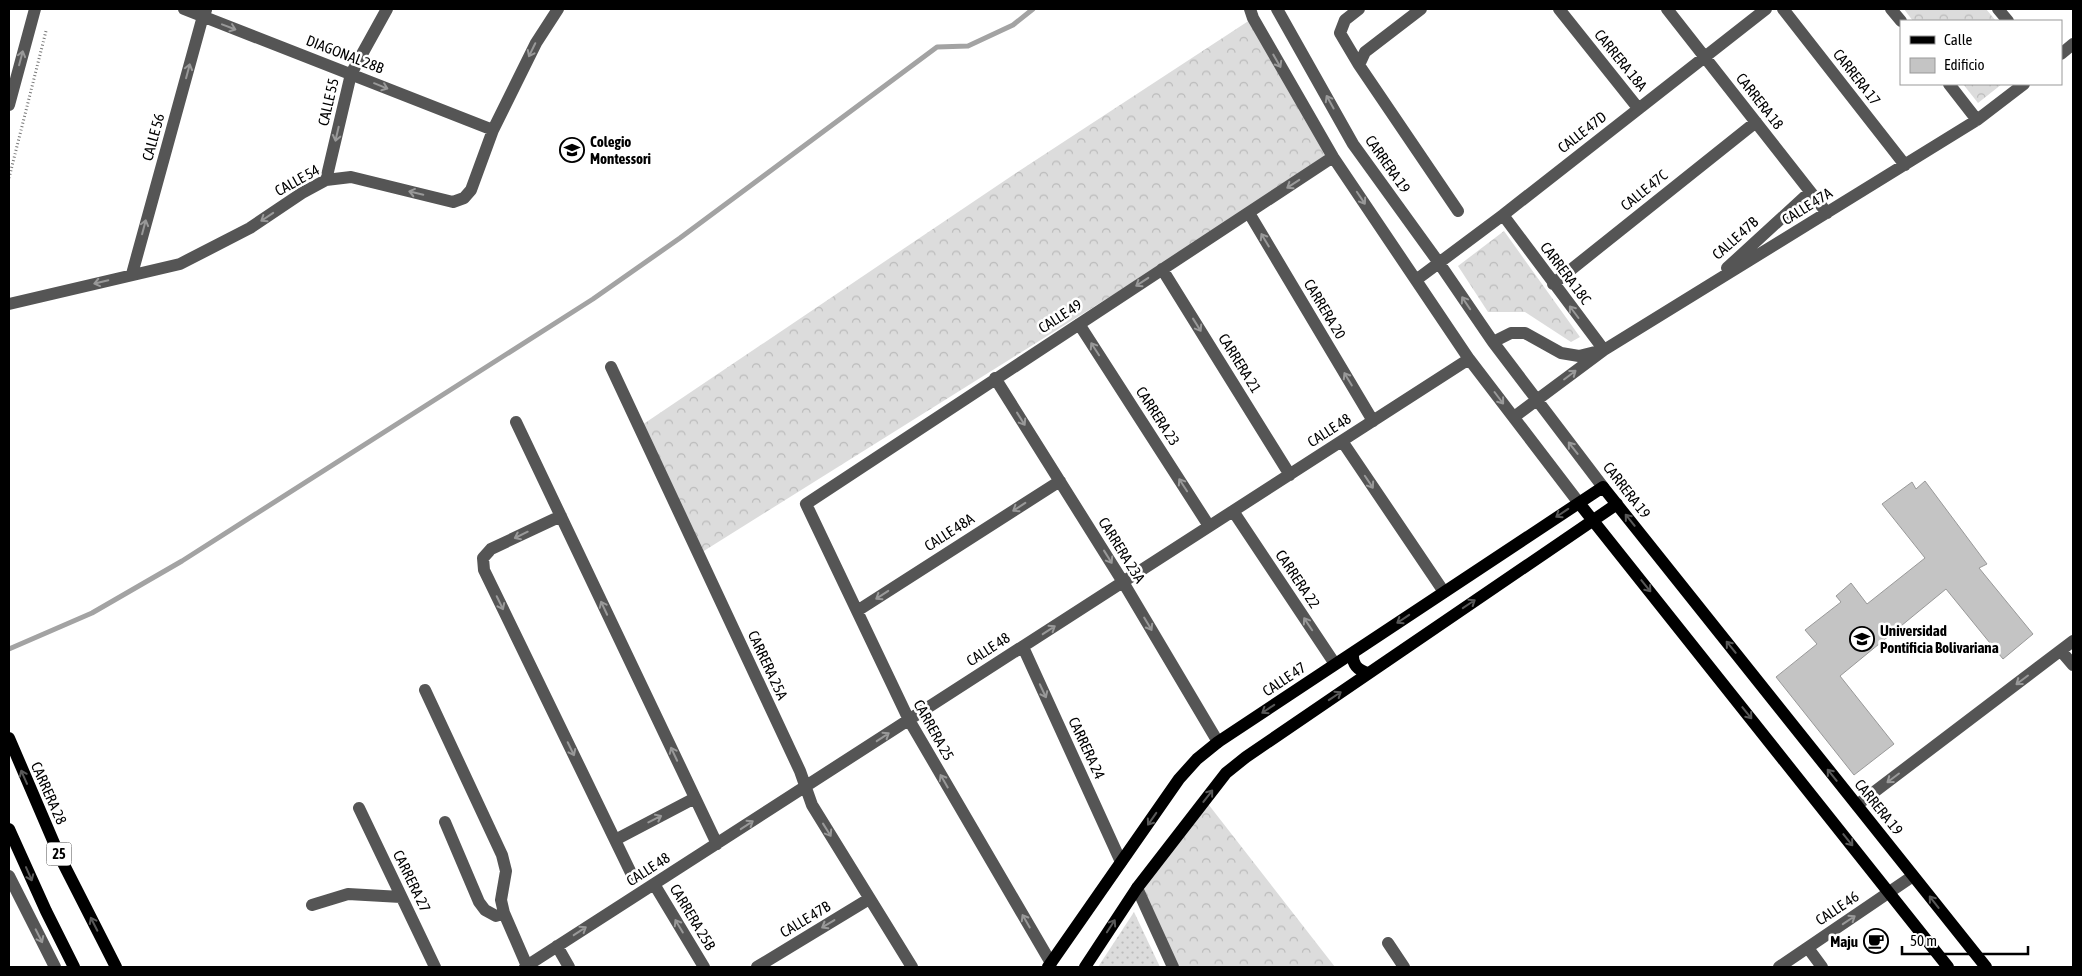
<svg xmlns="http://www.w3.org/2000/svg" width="2082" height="976" font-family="'Asap Condensed',sans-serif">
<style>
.grass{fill:url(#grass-dots)}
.forest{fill:url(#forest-crowns)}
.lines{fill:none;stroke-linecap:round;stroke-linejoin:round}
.stream{stroke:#a3a3a3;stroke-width:5}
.building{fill:#c4c4c4;stroke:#999}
.path{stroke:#777;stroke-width:3;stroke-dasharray:1 2.5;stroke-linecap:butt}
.minor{stroke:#555;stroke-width:12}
.major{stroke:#000;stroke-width:12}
.oneway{stroke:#999}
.oneway2{stroke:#595959}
.labels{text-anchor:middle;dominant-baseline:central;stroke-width:5;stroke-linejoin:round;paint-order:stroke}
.shield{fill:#fff;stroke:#4c4c4c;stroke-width:1}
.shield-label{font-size:14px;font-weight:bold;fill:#000}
.street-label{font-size:15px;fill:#000;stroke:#fff}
.poi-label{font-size:15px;font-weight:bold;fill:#000;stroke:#fff;text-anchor:start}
</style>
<defs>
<pattern id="grass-dots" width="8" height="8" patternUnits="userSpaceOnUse" patternTransform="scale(1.25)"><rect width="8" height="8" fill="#dcdcdc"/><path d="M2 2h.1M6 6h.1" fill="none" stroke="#bbb" stroke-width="1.8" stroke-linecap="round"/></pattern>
<pattern id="forest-crowns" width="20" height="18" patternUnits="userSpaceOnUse" patternTransform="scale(1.25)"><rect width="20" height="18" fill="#dcdcdc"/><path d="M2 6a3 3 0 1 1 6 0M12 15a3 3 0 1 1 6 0" fill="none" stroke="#bbb"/></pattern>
</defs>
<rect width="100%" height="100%" fill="#fff"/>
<path class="grass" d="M1134 912 1160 967H1098Z"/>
<path class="forest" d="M1904 9H1986L1996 21H1913Z
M1253 18 1333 157 699 554 639 427 1016 173Z
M1963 84H2002L1978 103Z
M1504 231 1580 337 1571 342 1525 312H1488L1458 266Z
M1205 800 1335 967H1175L1137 888Z"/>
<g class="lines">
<path class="stream" d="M9 649 92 613 182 561 593 299 680 238 937 47 968 46 1013 25 1033 9"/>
</g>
<path class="building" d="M1925 481 1987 564 1979 568 2033 634 2003 659 1946 589 1840 676 1894 744 1854 775 1776 677 1817 644 1805 630 1841 602 1836 596 1851 583 1867 604 1925 558 1882 504 1912 482 1916 489Z"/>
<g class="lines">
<path class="path" d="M9 178 46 31"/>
<path class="minor" d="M184 9 493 130
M1250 9 1253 18 1333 157 1469 359 1579 503
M1277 9 1353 144 1439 263 1493 342 1603 487
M1359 9 1345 20 1340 33 1359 65
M1421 9 1365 52 1359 65 1458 211
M1559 9 1638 108
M1667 9 1827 213
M1783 9 1905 165
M1891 9 1901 21
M1998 9 2008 21
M2061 54 2073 44
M1949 84 1977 120
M9 105 35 9
M326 180 351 74 387 9
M1249 213 1373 421
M1503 215 1604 350
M1727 268 1810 192
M1162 269 1290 475
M132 274 203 16 206 10
M1416 280 1503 215 1766 9
M1553 284 1756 122
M9 304 180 264 250 228 302 193 326 180 351 177 453 202 464 198 471 190 493 130 536 43 558 9
M1079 324 1209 526
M1493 342 1511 333H1525L1561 353 1579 356 1599 351
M611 367 800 771 812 805 912 967
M995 378 1123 582 1218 742
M1514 417 1604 350 1977 120 2024 84
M516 422 717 844
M1342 441 1444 592
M1233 511 1335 664
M561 516 491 549 483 558 484 570 632 875
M857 611 1060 481
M1023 647 1121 862
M2061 651 2073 665
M425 690 502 855 506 871 501 900 504 913 527 966
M1857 805 2073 641
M359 808 435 967
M445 822 479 902 485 910 496 916 504 913
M615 840 695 798
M9 876 55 967
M654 884 704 967
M1137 888 1173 967
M312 905 348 894 401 897
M1388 943 1404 967
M557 946 569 967
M1808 948 1822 967
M1051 963 909 720 806 504 1333 157
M525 967 1469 359
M757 967 869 899
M1779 967 1913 876"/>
<path class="major" d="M1579 503 1948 967
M1353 653C1352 664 1357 670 1368 673
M9 738 60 857 116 967
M9 829 46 911 74 967
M1048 967 1179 779 1197 759 1218 742 1603 487 1986 967
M1085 967 1137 888 1226 773 1246 757 1617 504"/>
</g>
<defs><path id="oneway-shaft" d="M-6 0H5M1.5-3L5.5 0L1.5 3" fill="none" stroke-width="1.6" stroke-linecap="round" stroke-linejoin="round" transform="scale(1.25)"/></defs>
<g class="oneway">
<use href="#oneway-shaft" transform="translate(229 27) rotate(21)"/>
<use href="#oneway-shaft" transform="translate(532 50) rotate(116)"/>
<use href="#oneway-shaft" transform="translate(21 58) rotate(-75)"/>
<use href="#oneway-shaft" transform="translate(1277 61) rotate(60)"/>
<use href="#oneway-shaft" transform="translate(188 71) rotate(-75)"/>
<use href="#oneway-shaft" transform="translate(381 86) rotate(22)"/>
<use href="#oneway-shaft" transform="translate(1330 102) rotate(-119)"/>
<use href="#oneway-shaft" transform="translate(337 134) rotate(103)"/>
<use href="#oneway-shaft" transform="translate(1293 184) rotate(147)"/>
<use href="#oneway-shaft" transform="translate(416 193) rotate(-167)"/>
<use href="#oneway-shaft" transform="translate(1361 198) rotate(56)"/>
<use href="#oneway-shaft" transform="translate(267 217) rotate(146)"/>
<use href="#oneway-shaft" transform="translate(144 227) rotate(-75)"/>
<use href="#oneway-shaft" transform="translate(1265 240) rotate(-121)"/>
<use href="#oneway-shaft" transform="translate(101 282) rotate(167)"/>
<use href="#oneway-shaft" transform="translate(1142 282) rotate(147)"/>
<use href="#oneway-shaft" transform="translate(1466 303) rotate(-124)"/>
<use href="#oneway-shaft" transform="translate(1574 312) rotate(-127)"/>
<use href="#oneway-shaft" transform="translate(1197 325) rotate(58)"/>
<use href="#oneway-shaft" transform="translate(1095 349) rotate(-123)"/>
<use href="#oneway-shaft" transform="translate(1570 375) rotate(-37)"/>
<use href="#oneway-shaft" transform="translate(1348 379) rotate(-121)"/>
<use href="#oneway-shaft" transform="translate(1499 398) rotate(53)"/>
<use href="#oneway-shaft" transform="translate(1021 419) rotate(58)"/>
<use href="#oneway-shaft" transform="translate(1573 448) rotate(-128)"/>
<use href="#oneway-shaft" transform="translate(1369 482) rotate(56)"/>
<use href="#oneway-shaft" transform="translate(1183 485) rotate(-123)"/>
<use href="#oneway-shaft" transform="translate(1019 507) rotate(147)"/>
<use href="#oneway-shaft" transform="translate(521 535) rotate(154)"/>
<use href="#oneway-shaft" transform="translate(1108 557) rotate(58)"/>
<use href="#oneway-shaft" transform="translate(882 595) rotate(147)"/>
<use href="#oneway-shaft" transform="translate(500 603) rotate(64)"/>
<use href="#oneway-shaft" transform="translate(604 608) rotate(-115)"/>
<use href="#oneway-shaft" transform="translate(1148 624) rotate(59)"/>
<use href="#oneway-shaft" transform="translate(1308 624) rotate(-124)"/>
<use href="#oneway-shaft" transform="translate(1049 630) rotate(-33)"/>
<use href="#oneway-shaft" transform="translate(2022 680) rotate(143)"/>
<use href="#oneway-shaft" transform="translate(1043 691) rotate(65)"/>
<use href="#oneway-shaft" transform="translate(883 737) rotate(-33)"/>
<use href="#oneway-shaft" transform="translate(571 749) rotate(64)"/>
<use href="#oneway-shaft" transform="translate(674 754) rotate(-115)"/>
<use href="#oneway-shaft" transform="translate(1893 778) rotate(143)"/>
<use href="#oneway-shaft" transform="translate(944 781) rotate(-120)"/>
<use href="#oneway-shaft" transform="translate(655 819) rotate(-27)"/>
<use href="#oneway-shaft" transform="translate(747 825) rotate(-33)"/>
<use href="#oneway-shaft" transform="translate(827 830) rotate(58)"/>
<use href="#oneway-shaft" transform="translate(1849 920) rotate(-34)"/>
<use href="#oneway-shaft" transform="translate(1026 921) rotate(-120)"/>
<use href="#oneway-shaft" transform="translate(828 924) rotate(149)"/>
<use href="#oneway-shaft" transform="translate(679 926) rotate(-121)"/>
<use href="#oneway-shaft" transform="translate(580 931) rotate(-33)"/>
<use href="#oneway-shaft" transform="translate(39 936) rotate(63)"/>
</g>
<g class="oneway2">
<use href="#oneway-shaft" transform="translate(1562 513) rotate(146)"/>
<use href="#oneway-shaft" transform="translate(1630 520) rotate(-129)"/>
<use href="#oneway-shaft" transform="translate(1646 586) rotate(51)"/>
<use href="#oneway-shaft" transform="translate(1469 604) rotate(-34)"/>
<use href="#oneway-shaft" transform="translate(1403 619) rotate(146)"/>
<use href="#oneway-shaft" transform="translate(1731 647) rotate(-129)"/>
<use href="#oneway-shaft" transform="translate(1335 696) rotate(-34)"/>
<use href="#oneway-shaft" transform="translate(1268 709) rotate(146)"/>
<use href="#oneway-shaft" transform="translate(1747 713) rotate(51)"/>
<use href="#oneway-shaft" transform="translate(1832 775) rotate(-129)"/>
<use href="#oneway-shaft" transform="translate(24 777) rotate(-114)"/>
<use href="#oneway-shaft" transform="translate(1208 796) rotate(-52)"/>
<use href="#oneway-shaft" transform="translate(1152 819) rotate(125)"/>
<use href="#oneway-shaft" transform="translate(1848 840) rotate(51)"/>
<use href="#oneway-shaft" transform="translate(29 874) rotate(66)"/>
<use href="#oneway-shaft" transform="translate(1934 902) rotate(-128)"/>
<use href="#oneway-shaft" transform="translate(94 924) rotate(-117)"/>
<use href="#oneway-shaft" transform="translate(1111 926) rotate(-57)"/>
</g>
<defs>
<symbol id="school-ring" viewBox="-11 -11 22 22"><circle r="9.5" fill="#fff" stroke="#000" stroke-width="1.5"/><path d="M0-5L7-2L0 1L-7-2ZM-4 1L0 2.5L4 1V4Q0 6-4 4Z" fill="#000"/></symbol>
<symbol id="university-ring" viewBox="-11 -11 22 22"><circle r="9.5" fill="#fff" stroke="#000" stroke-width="1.5"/><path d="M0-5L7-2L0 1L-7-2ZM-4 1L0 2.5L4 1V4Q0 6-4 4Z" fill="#000"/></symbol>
<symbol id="cafe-ring" viewBox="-11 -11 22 22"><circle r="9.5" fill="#fff" stroke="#000" stroke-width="1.5"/><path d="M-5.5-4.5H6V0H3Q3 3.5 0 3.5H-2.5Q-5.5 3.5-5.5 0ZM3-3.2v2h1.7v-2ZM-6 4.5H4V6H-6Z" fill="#000"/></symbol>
</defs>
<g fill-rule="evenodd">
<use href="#school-ring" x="558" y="136" width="28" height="28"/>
<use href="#university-ring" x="1848" y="625" width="28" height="28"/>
<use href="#cafe-ring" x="1862" y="927" width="28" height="28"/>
</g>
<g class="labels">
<rect class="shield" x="46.5" y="842.5" width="25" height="23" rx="4"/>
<g class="shield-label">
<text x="59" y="854">25</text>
</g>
<g class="street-label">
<text transform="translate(345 54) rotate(21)">DIAGONAL 28B</text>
<text transform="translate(1621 60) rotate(51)">CARRERA 18A</text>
<text transform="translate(1857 77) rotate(52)">CARRERA 17</text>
<text transform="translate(1760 101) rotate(52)">CARRERA 18</text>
<text transform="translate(328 102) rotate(-77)">CALLE 55</text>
<text transform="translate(1582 132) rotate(-38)">CALLE 47D</text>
<text transform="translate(153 137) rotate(-75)">CALLE 56</text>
<text transform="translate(1388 164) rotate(55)">CARRERA 19</text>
<text transform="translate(297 180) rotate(-29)">CALLE 54</text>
<text transform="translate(1644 190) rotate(-39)">CALLE 47C</text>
<text transform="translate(1807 206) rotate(-32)">CALLE 47A</text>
<text transform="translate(1735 238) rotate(-42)">CALLE 47B</text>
<text transform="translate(1566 273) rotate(53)">CARRERA 18C</text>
<text transform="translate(1325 309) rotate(59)">CARRERA 20</text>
<text transform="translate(1060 316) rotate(-33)">CALLE 49</text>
<text transform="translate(1240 363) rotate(58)">CARRERA 21</text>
<text transform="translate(1158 416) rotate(57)">CARRERA 23</text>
<text transform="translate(1329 430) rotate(-33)">CALLE 48</text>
<text transform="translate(1627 490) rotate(52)">CARRERA 19</text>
<text transform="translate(949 532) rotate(-33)">CALLE 48A</text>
<text transform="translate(1122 550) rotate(58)">CARRERA 23A</text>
<text transform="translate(1298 579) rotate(56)">CARRERA 22</text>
<text transform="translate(988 649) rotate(-33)">CALLE 48</text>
<text transform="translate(768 665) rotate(65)">CARRERA 25A</text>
<text transform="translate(1284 679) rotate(-34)">CALLE 47</text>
<text transform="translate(934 730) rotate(61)">CARRERA 25</text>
<text transform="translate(1087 748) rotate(65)">CARRERA 24</text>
<text transform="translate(49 793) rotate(66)">CARRERA 28</text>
<text transform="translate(1879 807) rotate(51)">CARRERA 19</text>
<text transform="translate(648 869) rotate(-33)">CALLE 48</text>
<text transform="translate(412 881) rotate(64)">CARRERA 27</text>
<text transform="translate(1837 908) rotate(-34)">CALLE 46</text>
<text transform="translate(693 917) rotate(59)">CARRERA 25B</text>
<text transform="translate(805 919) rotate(-31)">CALLE 47B</text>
</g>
<g class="poi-label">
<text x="590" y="141">Colegio<tspan x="590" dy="17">Montessori</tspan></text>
<text x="1880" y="630">Universidad<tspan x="1880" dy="17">Pontificia Bolivariana</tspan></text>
<text x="1858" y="941" text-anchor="end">Maju</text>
</g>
</g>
<rect width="2082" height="976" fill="none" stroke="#000000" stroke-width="20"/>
<rect x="1900" y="20" width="162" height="65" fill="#ffffff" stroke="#999999"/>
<rect x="1910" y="36" width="25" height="8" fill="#000000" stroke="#999999"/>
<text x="1944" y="45" font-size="15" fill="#000000">Calle</text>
<rect x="1910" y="58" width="25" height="15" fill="#c4c4c4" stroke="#999999"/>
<text x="1944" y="70" font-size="15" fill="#000000">Edificio</text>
<path d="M1902 946v8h126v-8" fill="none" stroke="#000000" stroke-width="2.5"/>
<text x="1910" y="946" font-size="15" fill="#000000" stroke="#ffffff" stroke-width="4" paint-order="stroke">50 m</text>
</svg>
